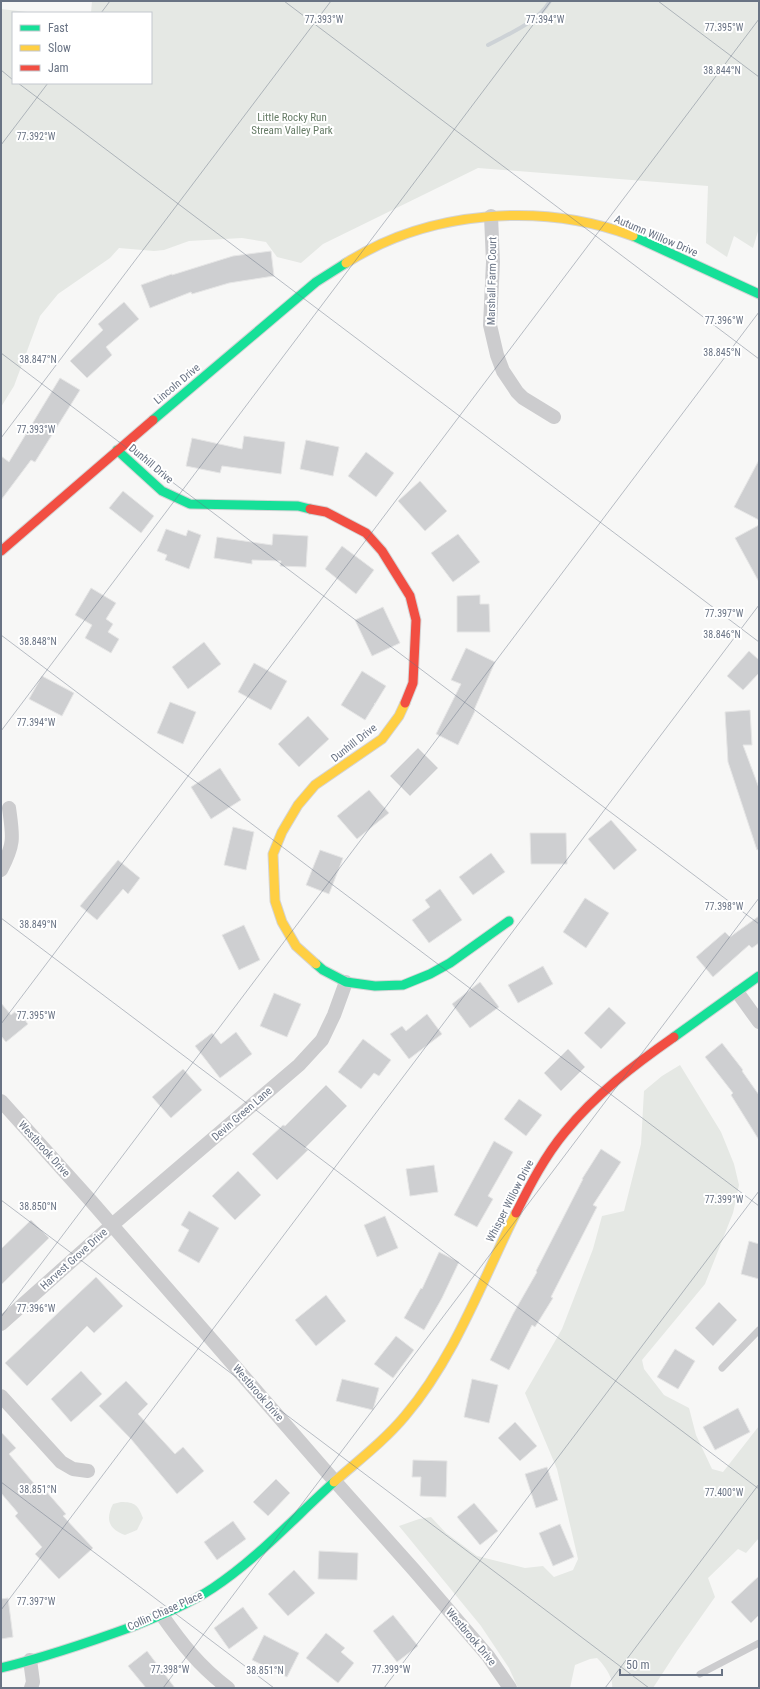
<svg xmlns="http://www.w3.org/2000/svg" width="760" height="1689" font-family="'Roboto Condensed',sans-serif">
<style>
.green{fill:#e5e8e4}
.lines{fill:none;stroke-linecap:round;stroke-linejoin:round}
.stream{stroke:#cdd2d6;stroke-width:4}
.building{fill:#cecfd1;stroke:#e6e6e6}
.fast-casing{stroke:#d4d4d5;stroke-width:11}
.slow-casing{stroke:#d4d4d5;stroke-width:11}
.jam-casing{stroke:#d4d4d5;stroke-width:11}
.lane{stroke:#ccccce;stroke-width:7}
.street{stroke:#ccccce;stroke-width:14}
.fast{stroke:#16e098;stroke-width:9}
.slow{stroke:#ffcf43;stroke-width:9}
.jam{stroke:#f24e42;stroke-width:9}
.ticks{fill:none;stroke:#697384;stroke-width:1;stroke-opacity:0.45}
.labels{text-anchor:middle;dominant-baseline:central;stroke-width:4;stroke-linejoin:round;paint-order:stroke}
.park-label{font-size:11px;fill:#677c67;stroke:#fff}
.street-label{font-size:11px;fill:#697384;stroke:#fff}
.ticks-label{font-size:10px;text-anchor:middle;fill:#697384;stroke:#fff;stroke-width:4;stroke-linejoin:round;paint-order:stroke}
</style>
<rect width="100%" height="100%" fill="#f7f7f6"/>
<path class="green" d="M92 1H759V228L753 248 734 236 727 257 706 243 708 186 478 168 323 244 301 263 277 257 266 242 242 238 189 241 164 250 154 251 119 248 110 258 58 294 40 316 14 386 1 407V9L36 13H13V83H151V13H91Z
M680 1065 721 1132 734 1164 739 1185 733 1213 705 1284 642 1360 644 1369 664 1395 689 1408 696 1435 712 1469 723 1472 759 1426V1538L746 1553 738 1549 708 1578 715 1597 677 1651 653 1688H612C614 1678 604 1665 597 1658L590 1659 575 1665 570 1688H518L509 1668 481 1626 399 1526 419 1519 431 1517 446 1533 477 1556 525 1568 543 1566 554 1577 573 1570 578 1559 557 1469 525 1393 562 1329 593 1249 602 1216 624 1211 641 1144 644 1091 662 1076Z
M121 1502C135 1502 138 1505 143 1518L137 1530 125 1535C109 1529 105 1520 113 1504Z"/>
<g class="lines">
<path class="stream" d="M488 45C510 33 537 23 550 1"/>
</g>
<path class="building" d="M271 251 274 276 229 283 192 294 191 292 150 308 141 285 172 274V275L233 256Z
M124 302 139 319 106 347 112 355 87 378 70 361 103 330 98 324Z
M60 378 80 390 35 462 31 460 1 500V456L9 462Z
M244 436 285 442 281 474 222 466 220 473 186 466 192 438 242 449Z
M306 440 339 447 333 476 300 469Z
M366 452 394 473 376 497 348 476Z
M759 460V520L734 507Z
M420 481 447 511 425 531 398 501Z
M123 491 154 516 141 533 109 508Z
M759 525V582L735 538Z
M166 529 186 536 188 530 201 535 189 569 165 560 167 555 157 551Z
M273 534 308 536 306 567 280 566 281 561 252 560V564L214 558 217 537 272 545Z
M458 534 480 562 453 582 431 553Z
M342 546 374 570 356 594 325 569Z
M91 588 116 603 106 619 113 624 108 632 119 639 111 653 85 638 92 625 75 615Z
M480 595V604H489L490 632H457V596Z
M383 607 400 643 372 656 355 620Z
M204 642 221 664 188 689 172 667Z
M466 648 495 662 474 710 475 711 458 745 436 734 461 684 451 680Z
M749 651 759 660V673L743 690 727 676Z
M254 663 287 681 271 710 238 692Z
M362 671 386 686 375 704 374 703 375 704 365 720 341 705Z
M42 676 74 693 62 716 29 699Z
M170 702 196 712 183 744 157 733Z
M750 710 752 745H743L759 788V849L757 850 728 762 725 712Z
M308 716 329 739 299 767 278 744Z
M418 748 438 768 410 796 390 776Z
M220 768 241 800 211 819 191 787Z
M369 790 389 813 357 839 337 816Z
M611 820 637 850 614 870 588 839Z
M233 827 254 832 246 870 224 865Z
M530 833H566L567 864H531Z
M320 850 343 858 329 894 306 885Z
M491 853 505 872 473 895 459 877Z
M118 860 140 878 128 894 123 889 97 920 80 906Z
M440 889 462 920 429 943 412 920 430 907 425 900Z
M585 898 609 913 586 948 563 932Z
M759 916V943L752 948 749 945 713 977 696 957 725 932 730 937Z
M244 925 260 960 239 970 222 935Z
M543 966 553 984 518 1003 508 985Z
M480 982 499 1007 470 1028 452 1004Z
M274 993 301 1004 287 1037 260 1026Z
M1 1003 11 1015 17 1010 28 1024 6 1042 1 1036Z
M609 1007 626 1023 601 1049 584 1033Z
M427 1014 442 1034 409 1059 390 1034 402 1026 406 1031Z
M236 1032 252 1054 220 1078 195 1046 212 1033 221 1044Z
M363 1039 391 1060 379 1076 374 1073 361 1089 338 1072Z
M722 1043 743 1070 742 1071 759 1095V1140L731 1095 733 1093 705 1057Z
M568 1049 585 1067 561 1091 544 1073Z
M183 1069 202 1090 171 1118 152 1097Z
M326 1085 347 1106 305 1148 308 1150 277 1180 252 1154 283 1125 285 1126Z
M519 1099 542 1115 526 1136 504 1119Z
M494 1141 513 1152 488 1196 493 1199 477 1227 454 1215Z
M601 1149 621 1162 593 1205 597 1207 551 1297 553 1298 535 1327 532 1325 509 1370 490 1360 513 1314 537 1272 536 1271 583 1179H582Z
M434 1165 438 1192 410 1196 406 1169Z
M238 1171 261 1195 235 1220 212 1196Z
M189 1211 219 1228 199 1263 178 1251 189 1230 181 1225Z
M385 1216 398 1248 377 1257 364 1225Z
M31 1220 49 1238 1 1285V1249Z
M749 1241 759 1244V1279L741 1274Z
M439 1252 459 1262 442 1298 424 1330 404 1318 421 1288 422 1289Z
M96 1277 123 1306 94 1333 87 1326 27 1386 5 1363Z
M326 1295 346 1321 316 1346 295 1320Z
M719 1302 737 1320 713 1346 695 1328Z
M396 1336 414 1350 393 1378 374 1364Z
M675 1349 695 1361 678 1389 657 1377Z
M81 1371 102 1394 71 1422 51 1399Z
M342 1379 379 1388 373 1410 336 1401Z
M472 1379 498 1385 489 1423 464 1417Z
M126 1381 148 1404 138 1414 175 1454 183 1447 204 1471 177 1494 131 1439 99 1406Z
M738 1408 750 1432 715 1450 703 1427Z
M515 1422 537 1446 520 1461 498 1438Z
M1 1432 16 1448 9 1454 42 1493 45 1490 66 1514 63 1516 93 1548 59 1579 35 1554 42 1547 15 1516 18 1513 1 1493Z
M413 1460 447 1461 446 1497 420 1496 421 1477H412Z
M547 1467 558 1500 536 1508 525 1474Z
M276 1479 290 1493 268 1516 253 1502Z
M474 1503 498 1531 480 1545 457 1517Z
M233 1521 246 1539 217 1560 204 1542Z
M560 1524 574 1557 553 1566 539 1533Z
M319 1551 358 1553 357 1580 318 1579Z
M294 1570 315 1593 288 1616 268 1594Z
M759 1576V1615L751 1623 731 1602Z
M8 1598 13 1637 1 1639V1599Z
M243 1607 258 1628 229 1649 214 1628Z
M393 1615 418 1646 397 1662 373 1631Z
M326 1633 345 1648 341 1652 354 1663 338 1683 306 1658Z
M264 1635 299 1653 287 1677 252 1660Z
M147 1651 175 1688H146L128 1666Z"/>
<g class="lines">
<defs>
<path id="fast" d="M633 236 759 294
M153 420 316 282 346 263
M117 450 162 491 190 504 298 506 310 509
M316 964 323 970 346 982 375 986 403 985 430 974 450 963 509 921
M674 1037 759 976
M1 1668C46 1657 90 1642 134 1626 161 1615 189 1604 213 1588 258 1558 294 1518 334 1482"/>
<path id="slow" d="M346 263C429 210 542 202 633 236
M316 964 296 946 282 922 275 901 273 854 282 832 298 805 315 785 382 739 399 716 405 703
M334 1482C359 1460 384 1441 405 1416 455 1357 482 1281 516 1213"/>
<path id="jam" d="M310 509 326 512 366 533 382 551 410 596 416 620 413 683 405 703
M1 551 153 420
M516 1213C530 1185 545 1156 565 1132 596 1094 634 1065 674 1037"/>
</defs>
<use href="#fast" class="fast-casing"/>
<use href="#slow" class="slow-casing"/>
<use href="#jam" class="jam-casing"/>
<path class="lane" d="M722 1368 759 1330
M700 1674 759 1643"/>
<path class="street" d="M491 216 493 262 490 325 497 355 503 371 517 392 523 398 554 417
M1 870C15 843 13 837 9 808
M738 993 759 1022
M1 1101 91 1201 324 1469 414 1570 488 1656 510 1688
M1 1324 112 1225 299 1065 322 1040 334 1015 346 982
M1 1396 61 1462 73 1469 88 1471
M161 1614C182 1644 199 1666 228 1688
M30 1660 33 1682 31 1688"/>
<use href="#fast" class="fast"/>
<use href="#slow" class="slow"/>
<use href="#jam" class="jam"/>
</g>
<path class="ticks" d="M284 1 759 359M658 1 759 77M101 13 110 1M1 70 13 80M18 83 759 642M1 145 48 83M1 353 759 924M1 438 331 1M1 635 759 1206M1 731 551 1M1 918 759 1489M1 1024 759 19M1 1200 649 1688M1 1317 759 312M1 1482 274 1688M1 1610 759 605M163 1688 759 898M384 1688 759 1191M605 1688 759 1484"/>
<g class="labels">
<g class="park-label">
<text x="292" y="117">Little Rocky Run<tspan x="292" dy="13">Stream Valley Park</tspan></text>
</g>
<g class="street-label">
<text transform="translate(656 236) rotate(23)">Autumn Willow Drive</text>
<text transform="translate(492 281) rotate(-89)">Marshall Farm Court</text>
<text transform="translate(177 384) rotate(-40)">Lincoln Drive</text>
<text transform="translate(151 464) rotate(40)">Dunhill Drive</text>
<text transform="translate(354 743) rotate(-38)">Dunhill Drive</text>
<text transform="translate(242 1114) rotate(-41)">Devin Green Lane</text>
<text transform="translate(44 1149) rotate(48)">Westbrook Drive</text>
<text transform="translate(510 1201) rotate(-63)">Whisper Willow Drive</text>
<text transform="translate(74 1259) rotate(-42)">Harvest Grove Drive</text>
<text transform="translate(258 1393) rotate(49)">Westbrook Drive</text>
<text transform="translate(165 1611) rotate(-24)">Collin Chase Place</text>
<text transform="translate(471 1637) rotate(50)">Westbrook Drive</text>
</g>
</g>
<g class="ticks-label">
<text x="324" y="23">77.393°W</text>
<text x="545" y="23">77.394°W</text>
<text x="724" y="31">77.395°W</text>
<text x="722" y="74">38.844°N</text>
<text x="36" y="140">77.392°W</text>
<text x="724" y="324">77.396°W</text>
<text x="722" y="356">38.845°N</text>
<text x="38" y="363">38.847°N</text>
<text x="36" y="433">77.393°W</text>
<text x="724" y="617">77.397°W</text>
<text x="722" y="638">38.846°N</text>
<text x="38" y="645">38.848°N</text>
<text x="36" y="726">77.394°W</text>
<text x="724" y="910">77.398°W</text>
<text x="38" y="928">38.849°N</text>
<text x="36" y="1019">77.395°W</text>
<text x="724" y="1203">77.399°W</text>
<text x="38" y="1210">38.850°N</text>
<text x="36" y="1312">77.396°W</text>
<text x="38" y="1493">38.851°N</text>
<text x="724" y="1496">77.400°W</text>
<text x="36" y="1605">77.397°W</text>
<text x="170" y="1673">77.398°W</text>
<text x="391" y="1673">77.399°W</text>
<text x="265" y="1674">38.851°N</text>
</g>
<rect width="760" height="1689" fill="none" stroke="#697384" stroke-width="4"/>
<rect x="12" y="12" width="140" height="72" fill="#ffffff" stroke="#c3c7ce"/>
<rect x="20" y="25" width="20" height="6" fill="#16e098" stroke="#c3c7ce"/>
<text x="48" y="32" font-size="12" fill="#697384">Fast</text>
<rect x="20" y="45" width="20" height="6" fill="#ffcf43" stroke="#c3c7ce"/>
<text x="48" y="52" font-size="12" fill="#697384">Slow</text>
<rect x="20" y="65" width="20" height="6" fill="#f24e42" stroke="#c3c7ce"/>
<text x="48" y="72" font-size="12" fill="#697384">Jam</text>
<path d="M620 1669v6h102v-6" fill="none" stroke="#697384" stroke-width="2"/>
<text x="626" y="1669" font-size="12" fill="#697384" stroke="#ffffff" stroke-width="3" paint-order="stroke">50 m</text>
</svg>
